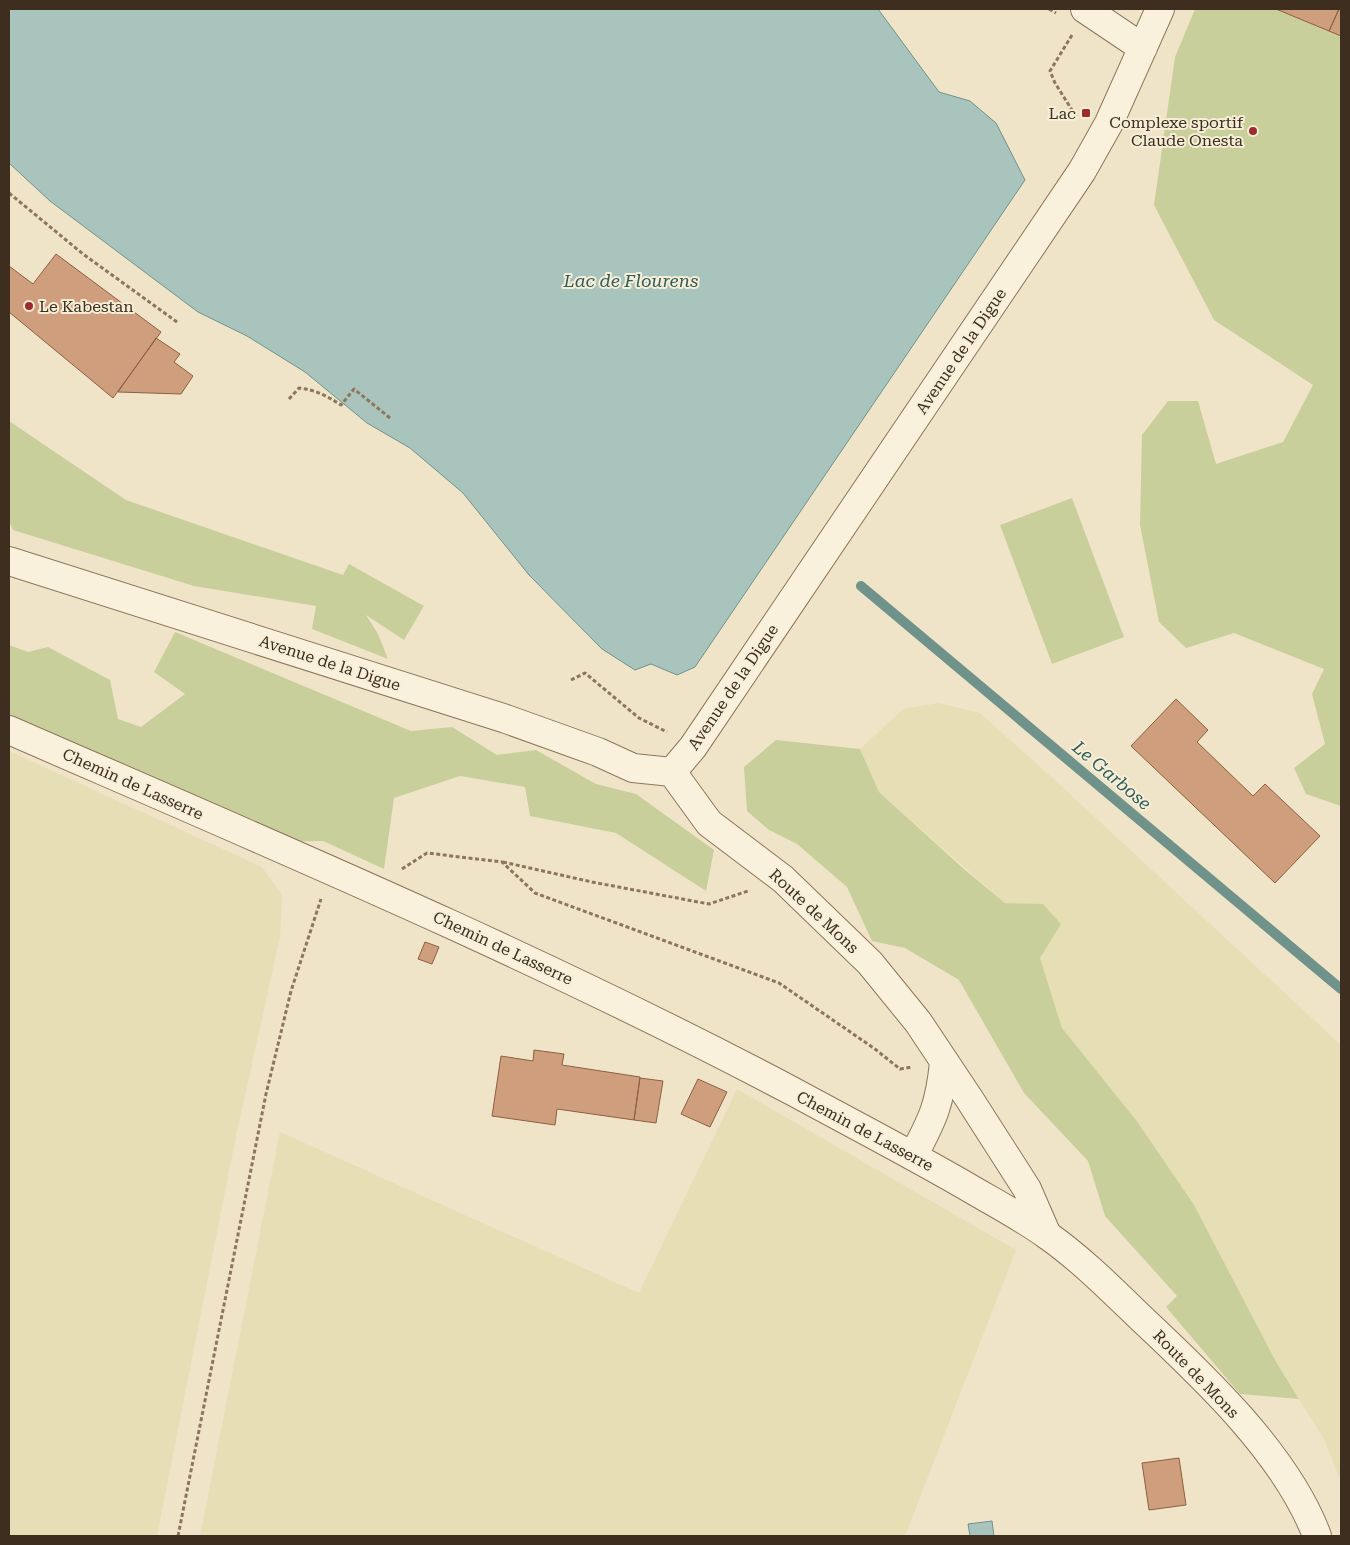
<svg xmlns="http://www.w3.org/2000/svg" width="1350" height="1545" font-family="'Roboto Serif',serif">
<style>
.farmland{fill:#e6deb5}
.green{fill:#c9cf9b}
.water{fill:#a9c4bc;stroke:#6f938a}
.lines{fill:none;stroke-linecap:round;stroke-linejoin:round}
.stream{stroke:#6f938a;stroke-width:10}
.building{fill:#cf9f7d;stroke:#8d5f41}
.minor-casing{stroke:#8d765c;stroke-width:30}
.tertiary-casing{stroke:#8d765c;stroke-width:30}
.path{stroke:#8d765c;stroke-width:3;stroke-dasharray:4 2.5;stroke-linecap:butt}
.minor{stroke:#faf1dc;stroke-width:28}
.tertiary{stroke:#faf1dc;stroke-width:28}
.poi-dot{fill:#9e2a2b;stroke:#f7eed8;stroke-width:2}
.labels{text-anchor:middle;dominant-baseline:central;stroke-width:4;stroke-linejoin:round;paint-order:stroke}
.poi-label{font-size:16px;fill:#3d2e20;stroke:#f7eed8;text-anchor:end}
.street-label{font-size:16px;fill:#3d2e20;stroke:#f7eed8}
.water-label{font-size:18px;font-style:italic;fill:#2f5d5a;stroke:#f7eed8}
</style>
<rect width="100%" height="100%" fill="#f0e4c8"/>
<path class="farmland" d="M939 703 980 713 1059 784 1341 1045V1482L1325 1441 1275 1360 1136 1120 1062 1028 1040 958 1043 904 1005 903 879 792 860 749 903 709Z
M9 751 262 867 282 895 280 937 235 1141 157 1536H9Z
M737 1089 1016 1250 905 1536H200L280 1132 639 1293Z"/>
<path class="green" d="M1195 9H1341V806L1306 794 1294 768 1325 744 1312 694 1324 669 1234 633 1186 648 1159 622 1140 525 1142 435 1168 401H1198L1216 464 1283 442 1313 385 1214 320 1154 205 1175 57Z
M9 421 126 500 343 575 349 564 424 606 404 640 366 615 378 634 388 659 312 629 316 606 194 586 13 530 9 521Z
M1072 498 1124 637 1052 664 1000 525Z
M175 632 411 731 452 727 497 755 536 750 596 784 636 794 714 850 706 891 616 833 530 816 525 787 460 776 394 798 384 869 323 841 270 842 9 720V645L28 652 48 647 110 680 118 719 141 727 185 694 154 672Z
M776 740 860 749 879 792 965 870 1005 903 1043 904 1061 924 1040 958 1062 1028 1136 1120 1194 1205 1275 1360 1299 1399 1240 1394 1166 1307 1177 1296 1105 1216 1088 1161 1024 1093 959 980 905 948 872 941 847 887 797 844 769 830 747 811 744 767Z"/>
<path class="water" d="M9 9H878L939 92 970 101 996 123 1025 180 695 667 677 675 651 664 635 670 602 649 529 575 463 493 410 448 367 423 305 372 247 336 198 312 50 201 9 163Z
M992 1521 994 1536H970L968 1524Z"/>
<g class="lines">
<path class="stream" d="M861 586 1341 989"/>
</g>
<path class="building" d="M1276 9H1339L1329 31Z
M1339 9H1341V36L1329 31Z
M56 254 161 332 113 398 9 312V266L33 284Z
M156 338 180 354 174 362 193 376 181 394 118 392Z
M1176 699 1208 730 1197 742 1253 796 1265 784 1320 836 1275 883 1131 746Z
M425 942 439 947 432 964 418 959Z
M534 1050 564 1054 562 1065 640 1077 634 1120 557 1109 555 1125 492 1116 501 1056 533 1061Z
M640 1078 663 1081 656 1123 634 1120Z
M698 1079 727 1092 710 1127 681 1114Z
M1179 1458 1186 1505 1149 1510 1142 1463Z"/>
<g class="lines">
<defs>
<path id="minor" d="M1085 9 1143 48
M9 561 506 719 598 752 633 768 672 772
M672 772 693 747 1082 171 1109 123 1160 9
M672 772 709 823 783 879 870 963 918 1022 970 1100 1027 1189 1047 1235
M913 1156C933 1119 940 1104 944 1062"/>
<path id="tertiary" d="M9 730C273 845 539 957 794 1092 851 1123 909 1153 966 1186 993 1202 1022 1217 1047 1235 1081 1259 1111 1289 1141 1318 1204 1377 1287 1455 1317 1536"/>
</defs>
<use href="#minor" class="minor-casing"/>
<use href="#tertiary" class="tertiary-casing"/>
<path class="path" d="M1049 9 1056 13
M1072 35 1050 71 1055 83 1077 118
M9 193 83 254 177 322
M289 399 299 388C316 390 327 396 341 405L354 389 390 418
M571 680 585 673 639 718 667 732
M503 862 592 882 709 904 748 891
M402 869 427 853 502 862 535 893 779 983 875 1049 900 1069 912 1067
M178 1536 266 1094 291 991 321 899"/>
<use href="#minor" class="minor"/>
<use href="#tertiary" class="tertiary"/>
</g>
<g class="poi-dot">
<rect x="1081" y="108" width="10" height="10" rx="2.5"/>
<circle cx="1253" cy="131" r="5"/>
<circle cx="29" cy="306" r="5"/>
</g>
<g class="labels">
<g class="poi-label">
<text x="1076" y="113">Lac</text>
<text x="1243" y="122">Complexe sportif<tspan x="1243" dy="18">Claude Onesta</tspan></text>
<text x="39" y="306" text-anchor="start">Le Kabestan</text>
</g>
<g class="street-label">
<text transform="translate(961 351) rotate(-56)">Avenue de la Digue</text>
<text transform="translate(330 663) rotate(18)">Avenue de la Digue</text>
<text transform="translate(733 687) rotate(-56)">Avenue de la Digue</text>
<text transform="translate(133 784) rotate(24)">Chemin de Lasserre</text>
<text transform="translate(814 911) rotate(43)">Route de Mons</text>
<text transform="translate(503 948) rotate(25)">Chemin de Lasserre</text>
<text transform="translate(865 1131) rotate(28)">Chemin de Lasserre</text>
<text transform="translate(1196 1374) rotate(46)">Route de Mons</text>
</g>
<g class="water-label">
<text x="631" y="280">Lac de Flourens</text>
<text transform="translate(1112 775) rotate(40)">Le Garbose</text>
</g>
</g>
<rect width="1350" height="1545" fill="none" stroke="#3d2e20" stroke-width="20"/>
</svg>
